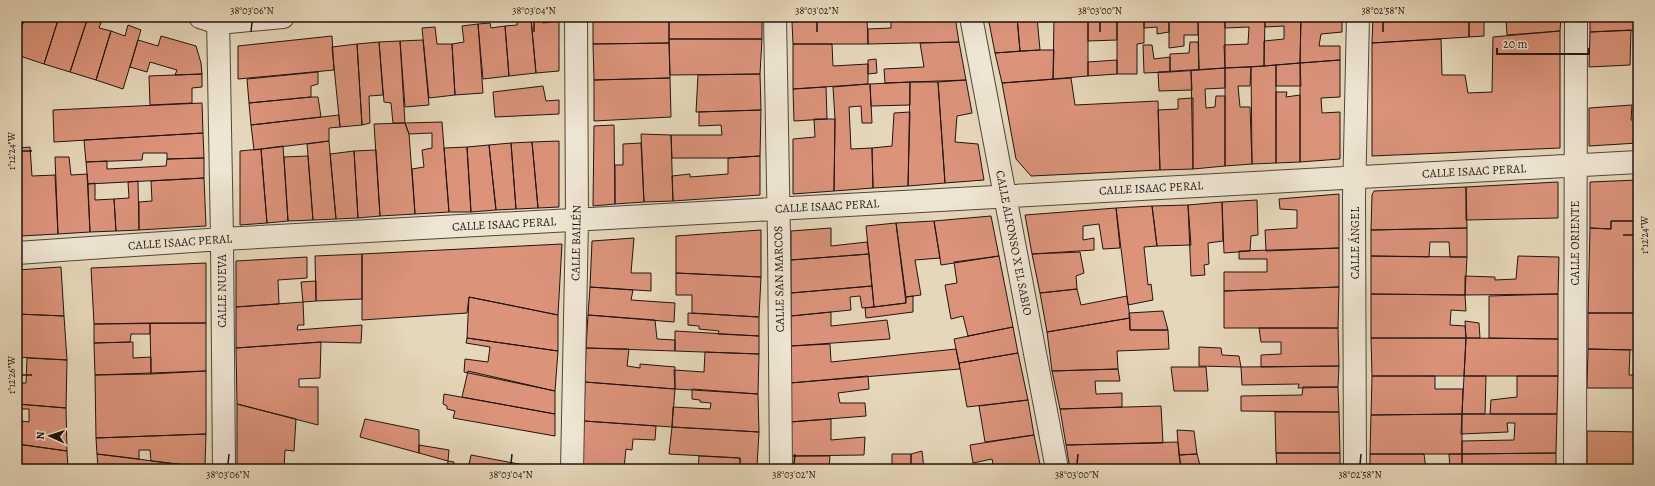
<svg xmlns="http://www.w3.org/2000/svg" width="1655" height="486" font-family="Alegreya,serif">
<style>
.building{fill:#db937a;stroke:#201510}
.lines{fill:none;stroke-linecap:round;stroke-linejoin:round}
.minor-casing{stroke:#51463a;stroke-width:24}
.minor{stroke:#eee5d2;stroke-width:22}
.ticks{fill:none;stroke:#201510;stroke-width:1.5}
.labels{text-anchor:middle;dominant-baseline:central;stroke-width:3;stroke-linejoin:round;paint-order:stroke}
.street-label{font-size:12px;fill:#201510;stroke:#eee5d2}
.neatline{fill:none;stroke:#201510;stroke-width:1.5}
.ticks-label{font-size:10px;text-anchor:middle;fill:#201510}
</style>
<rect width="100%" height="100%" fill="#e5d7b9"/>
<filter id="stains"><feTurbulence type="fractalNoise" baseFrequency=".005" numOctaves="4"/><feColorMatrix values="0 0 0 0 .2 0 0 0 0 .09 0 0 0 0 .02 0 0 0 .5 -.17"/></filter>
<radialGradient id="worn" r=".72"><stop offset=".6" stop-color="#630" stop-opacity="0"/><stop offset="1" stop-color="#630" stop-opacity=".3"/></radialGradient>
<path class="building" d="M17 17H25L17 41Z
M25 17H59L44 64 17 55V41Z
M59 17 73 19V17H88L70 72 44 64Z
M88 17H103L99 28 111 31 96 80 70 72Z
M542 17 543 23 559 21V71L536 73 531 19Z
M593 17H669V43L593 44Z
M669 17H762V39H669Z
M792 17H867L792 22Z
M867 17 868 44H793L792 22Z
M891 17H955L959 42 868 44V29L891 28Z
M988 17H1017L1020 51 995 53Z
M1017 17H1037L1040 50 1020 51Z
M1037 17H1054V21L1037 22Z
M1054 17H1088V76L1053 79Z
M1088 17H1117V40L1088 41Z
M1117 17H1144V43L1137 44V74H1117Z
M1144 17H1169V32L1157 34V27L1144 28Z
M1169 17H1198V35H1184V46L1169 48Z
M1198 17H1225V68L1199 70Z
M1225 17H1265L1264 66 1225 68 1224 45 1248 44 1249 27 1225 28Z
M1265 17H1301L1300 63 1264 66V41L1284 39V26L1265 27Z
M1301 17H1342V32L1321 34 1319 46H1340V60L1300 63Z
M1373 17H1432V21H1469V37L1372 43Z
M1469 17H1484V36L1469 37Z
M1506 17H1561L1560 31 1507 35Z
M1590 17H1638V30L1590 32Z
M531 19 536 73 509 76 505 26 517 25V20Z
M490 23 491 28 505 26 509 76 483 79 478 24Z
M478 24 483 93 455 95 452 44 464 42 462 26Z
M128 25 141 30 123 89 96 80 111 31 125 36Z
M435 27 437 44H452L455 95 429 98 422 28Z
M1631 30 1630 65 1589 67 1590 32Z
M1560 31V148L1372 156V43L1441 39 1442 75H1465L1468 93 1492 92 1493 37Z
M161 36 196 46 201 63 202 74 175 75 177 70 150 62 147 72 130 67 138 40 158 46Z
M332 36 334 70 238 79V46Z
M669 39H762L760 74 670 75Z
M423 40 429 105 405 107 400 41Z
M400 41 405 123H393L391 103 384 102 379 42Z
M379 42 383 95 369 96 370 123 362 125 357 44Z
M959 42 966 80 885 83 884 69 924 67 920 43Z
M1190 42H1198L1199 70 1170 72V54L1189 53Z
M669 43 670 78 594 80 593 44Z
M357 44 362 125 340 127 332 47Z
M793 44H832L833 66 868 64V84L793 89Z
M1143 45H1152L1154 59 1170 57V72L1144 73Z
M1040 50H1054L1053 79 1002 83 995 53Z
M876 59 877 73 868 74V60Z
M1117 60V74L1088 76V62Z
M1340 60V97L1321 98 1322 113 1340 112V159L1300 162V63Z
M1300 63 1301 86H1276V65Z
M1276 65V163L1252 164 1251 67Z
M1251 67 1250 86H1238L1240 107H1250L1252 164 1225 166V68Z
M1225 68V88L1205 89 1206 108 1215 107 1216 96H1225V166L1193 169 1191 70Z
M1191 70 1192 90 1159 91 1158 72Z
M318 72V84L311 86V97L249 103 247 79Z
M202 74V87L192 88V103L150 105 149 76Z
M760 74 761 110 696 112 698 75Z
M670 78 671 117 594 121V80Z
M1071 78 1075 105 1158 101 1160 170 1031 176 1016 159 1002 83Z
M966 80 972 113 957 116 955 142 978 144 984 180 945 183 938 82Z
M910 82V105L871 106 870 84Z
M910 82H938L945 183 908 186Z
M868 84H870L872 123H862L861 106 849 107 851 149 872 148 873 188 834 191 835 119 833 87Z
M543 86 546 101 559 100V114L495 117 493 92Z
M826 87 827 119 794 121 793 89Z
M1276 92H1287L1286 97 1300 95V162L1276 163Z
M311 97H318L321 117 251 125 249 103Z
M1193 98V169L1160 170 1158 110 1178 109V99Z
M202 103 203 133 54 142 53 110Z
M1632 105 1631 120H1638V143L1589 146V108Z
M761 110 760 156 728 158H672L671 135H722L721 125 699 126V112Z
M910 112 908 186 873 188 872 148 892 146 894 113Z
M339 115 340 127 329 128V141L254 150 251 125Z
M814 119H835L834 191 793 194V139L815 137Z
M442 122 449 212 415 214 412 169 424 167 422 150 432 148V133L409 134 405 123Z
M405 123 409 134 415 214 380 216 374 124Z
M614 125 615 204 593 206 594 126Z
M203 133 204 158 167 159V153H143L142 160 86 162 84 140Z
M641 134 671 135 673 201 644 202Z
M329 141 336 219 313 220 307 144Z
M559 141V207L538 208 532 142Z
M532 142 538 208 516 209 511 143Z
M17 143 21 236H17Z
M511 143 516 209 496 210 489 145Z
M641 143 644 202 615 204V165H623V144Z
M489 145 496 210 471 212 467 147Z
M283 146 288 221 267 223 261 149Z
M30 147 32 176 55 175 58 234 21 236 18 148Z
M467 147 471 212H449L444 148Z
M261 149 267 223 240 225V151Z
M376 150 380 216 358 218 354 151Z
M354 151 358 218 336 219 330 154Z
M308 156 313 220 288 221 284 157Z
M760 156V195L673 201 672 176 690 174V177L728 174V158Z
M55 157H69L71 175 87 174 90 232 58 234Z
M204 158V178L88 184 86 162 107 161V169L166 166 167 159Z
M204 178 206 226 139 230V202L152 201 151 181Z
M1638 180V221H1611V229L1590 228V182Z
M138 181 139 230 116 231 114 199 129 198 128 182Z
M1558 182V218L1466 220V187Z
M95 183V200L114 199 116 231 90 232 88 184Z
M1466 187 1467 228 1371 230 1372 195 1374 191Z
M1339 194V248L1266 251 1265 230 1297 228V210L1280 209 1279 199Z
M1257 200 1258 235 1251 236 1250 251 1224 253 1222 202Z
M1222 202 1223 241 1208 243 1209 264 1204 265 1205 275 1191 276 1188 205Z
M1188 205 1191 245 1157 246 1152 206Z
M1152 206 1157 246 1144 247 1148 285 1151 284 1153 300 1128 305 1116 208Z
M1116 208 1120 248 1103 249 1099 224 1083 226V240L1094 238V250L1032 254 1025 215Z
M991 216 999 256 941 265 934 221Z
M934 221 940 258 915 260 921 295 906 297 896 223Z
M1611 221H1638V313H1588L1590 228 1611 229Z
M896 223 906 303 874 307 866 226Z
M831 228V246L867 242 869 254 791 260V231Z
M1467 228V257H1450L1449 242H1430L1429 257 1371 256V230Z
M761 230V277L676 273V236Z
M634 238 631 273H651V291L590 287 592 241Z
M562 244 558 315 469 297 467 313 362 320V254Z
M1339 248V287L1224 291V272H1267V259H1239V251Z
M1080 252 1084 273 1076 276 1077 289 1040 293 1032 254Z
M362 254V299L316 301 315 256Z
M869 254 872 286 791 293V260Z
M999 256 1013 327 968 336 963 316 951 319 945 285 957 283 954 262Z
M1371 256 1467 257 1465 295 1371 294Z
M1518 256 1559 257 1558 294 1465 295V276L1495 277V280L1516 279Z
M307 257V278L278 280 279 304 236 307V261Z
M206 263V323L94 324 91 268Z
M61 267 64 316 17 314V300L22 299 21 290H17V270Z
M676 273 761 277 759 317 692 313V295H676Z
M316 281V301L303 302 301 282Z
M872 286 874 307 862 308 860 296 850 297 851 310 791 316V293Z
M590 287 633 290 631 300 675 303 674 322 588 315Z
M1339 287 1338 328H1224V291Z
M1077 289 1081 305 1127 296 1130 318 1047 332 1040 293Z
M1371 294 1465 295 1466 311 1451 310 1450 325 1465 326 1466 338H1371Z
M1558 294V339L1489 338V296Z
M913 296V312L866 318 865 308 906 303V297Z
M469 297 558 315V351L467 338Z
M303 302 304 325H298L297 330 362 325 361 343 321 342 236 348V307Z
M1163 311 1168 330H1130L1129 313Z
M831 312V326L887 320 890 339 791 346V316Z
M688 313 759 317V336L718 334 719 331 699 329V326L688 325Z
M1588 313H1638V350L1588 349Z
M17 314 64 316 67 360 17 357Z
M588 315 655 320 657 339 675 340V351L586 348Z
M1130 318V330H1168L1169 349 1117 351 1118 369 1052 371 1047 332Z
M1465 321 1479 323 1480 338H1466Z
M150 323H206V371L151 374Z
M150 323V334H131L130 342 94 343V324Z
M1013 327 1018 353 959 363 954 339Z
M1259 328H1338L1339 366 1261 367V355L1281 354V342H1261Z
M675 331 759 336V354L675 351Z
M467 338 558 351 555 391 464 372 465 359 488 362 490 347 466 343Z
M1371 338H1466L1464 376H1372Z
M1466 338 1558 339V376H1464Z
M133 342V358L151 357V374L95 375 94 343Z
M321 342 320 378 299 379V387H318V425L237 404 236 348Z
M830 344 831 362 956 349 960 369 790 383 791 346Z
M1199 347 1221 348 1222 355 1239 356 1241 367 1199 366Z
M586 348 629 349 627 366 640 368V364L675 367V389L585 382Z
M1588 349 1630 350 1629 375H1638V388H1587Z
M705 352 759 354 758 394 675 389 674 370 704 372Z
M1018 353 1028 400 967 407 959 363Z
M27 358 67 360 66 408 17 404V383H26Z
M1339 366 1338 387 1298 388 1299 384 1242 385 1241 367Z
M1171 367H1206L1208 391H1174Z
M1118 369 1120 381H1095L1096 394 1122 393V407L1060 409 1052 371Z
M206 371V434L96 438 95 375Z
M468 371 555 391V414L462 397Z
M868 376 869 389 838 393 840 403H865L866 416 790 422V383Z
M1372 376H1435V389H1463L1462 414 1371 415Z
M1464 376H1486L1485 414H1462Z
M1517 376H1558L1557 414H1490L1491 400 1517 397Z
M585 382 675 389 672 427 584 421Z
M1303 387H1338L1339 412 1241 411V396L1302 395Z
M692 389 758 394 759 432 672 427 673 407 710 409 711 403 700 402V400L692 399Z
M444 394 555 414V436L453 418 455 411 447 409V406L443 404Z
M1028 400 1034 435 985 442 979 406Z
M17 404 66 408 67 451 17 444V426L22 427V421L29 422V409H17Z
M237 404 296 419 294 451 285 450 284 469H237Z
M1161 406 1163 443 1066 445 1060 409Z
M1275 412H1339L1340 453H1276Z
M1462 414H1557L1556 453 1462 454V441L1514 440 1515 423H1507L1508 432 1461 434Z
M1462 414V454H1370L1371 415Z
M365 419 419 430V453L360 437Z
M831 419V440L865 437 864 455 790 456V422Z
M584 421 656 426 655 440 633 439 632 450 626 449 624 468 637 469H582Z
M672 427 759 432 757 466 740 465V458L669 454Z
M1177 430 1194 431 1197 454 1179 455Z
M1587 431 1638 432V467H1629V469H1587Z
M206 434 205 465H185L151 461 150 450H139V459L97 454 96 438Z
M1034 435 1041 469H994L992 459 973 463 970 445Z
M1178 442 1181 469H1070L1066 445Z
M17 444 67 451 68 469H17Z
M419 445 449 450 448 461 419 453Z
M922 451 924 469H911V454Z
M1276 453H1340V469H1202L1277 467Z
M1556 453V469H1462V454Z
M97 454 185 465H205V469H98Z
M892 454H911V469H892Z
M1197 454 1201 469H1181L1179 455Z
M1370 454H1424L1426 469H1370Z
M1449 454H1462V469H1450Z
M471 455 545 469H468Z
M699 456 740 458V465L757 466V469H667V467L698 469Z
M790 456H830L829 468 855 469H790Z
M448 461 454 462V469H447Z"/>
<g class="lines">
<defs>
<path id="minor" d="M200 17 218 23 283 17
M218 17 222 239 224 469
M775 17 779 239 781 469
M971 17 1057 469
M17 253 222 239 1638 162
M572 469 577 220 576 17
M1355 469 1354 198 1358 17
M1575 469 1576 17"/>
</defs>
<use href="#minor" class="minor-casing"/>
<use href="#minor" class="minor"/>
</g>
<path class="ticks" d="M251 32 252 22M534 32V22M817 32V22M1100 32V22M1383 32V22M22 151H32M1623 235H1633M22 375H32M228 464 229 454M511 464 512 454M794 464 795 454M1077 464 1078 454M1360 464 1361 454"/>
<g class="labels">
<g class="street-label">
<text transform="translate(1474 171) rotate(-3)">CALLE ISAAC PERAL</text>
<text transform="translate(1151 188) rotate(-3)">CALLE ISAAC PERAL</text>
<text transform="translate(827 206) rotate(-3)">CALLE ISAAC PERAL</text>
<text transform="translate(504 224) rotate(-3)">CALLE ISAAC PERAL</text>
<text transform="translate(180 242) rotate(-4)">CALLE ISAAC PERAL</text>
<text transform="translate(576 243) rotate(-89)">CALLE BAILÉN</text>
<text transform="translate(1014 243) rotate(79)">CALLE ALFONSO X EL SABIO</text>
<text transform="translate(1355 243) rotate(-90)">CALLE ÁNGEL</text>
<text transform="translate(1575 243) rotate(-90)">CALLE ORIENTE</text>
<text transform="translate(779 279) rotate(-91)">CALLE SAN MARCOS</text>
<text transform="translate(222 291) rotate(-90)">CALLE NUEVA</text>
</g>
</g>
<rect width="1655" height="486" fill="none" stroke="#e5d7b9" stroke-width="44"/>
<g transform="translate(50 436) rotate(273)" stroke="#eee5d2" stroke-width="3" paint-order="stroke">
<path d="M0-3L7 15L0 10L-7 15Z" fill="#201510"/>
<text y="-6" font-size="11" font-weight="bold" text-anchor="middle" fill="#201510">N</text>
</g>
<path d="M1497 48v6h92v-6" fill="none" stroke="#201510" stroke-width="2"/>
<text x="1503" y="48" font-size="12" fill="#201510" stroke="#eee5d2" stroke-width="3" paint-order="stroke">20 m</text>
<rect x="22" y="22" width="1611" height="442" class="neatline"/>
<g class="ticks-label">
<text x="252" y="14">38°03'06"N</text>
<text x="534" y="14">38°03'04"N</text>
<text x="817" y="14">38°03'02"N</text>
<text x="1100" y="14">38°03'00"N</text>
<text x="1383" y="14">38°02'58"N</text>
<text transform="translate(11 151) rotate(-90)" y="4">1°12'24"W</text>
<text transform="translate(1644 235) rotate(-90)" y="4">1°12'24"W</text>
<text transform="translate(11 375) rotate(-90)" y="4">1°12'26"W</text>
<text x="228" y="478">38°03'06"N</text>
<text x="511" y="478">38°03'04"N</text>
<text x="794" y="478">38°03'02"N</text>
<text x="1077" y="478">38°03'00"N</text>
<text x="1360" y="478">38°02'58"N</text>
</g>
<rect width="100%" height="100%" filter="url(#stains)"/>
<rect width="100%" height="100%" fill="url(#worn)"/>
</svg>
